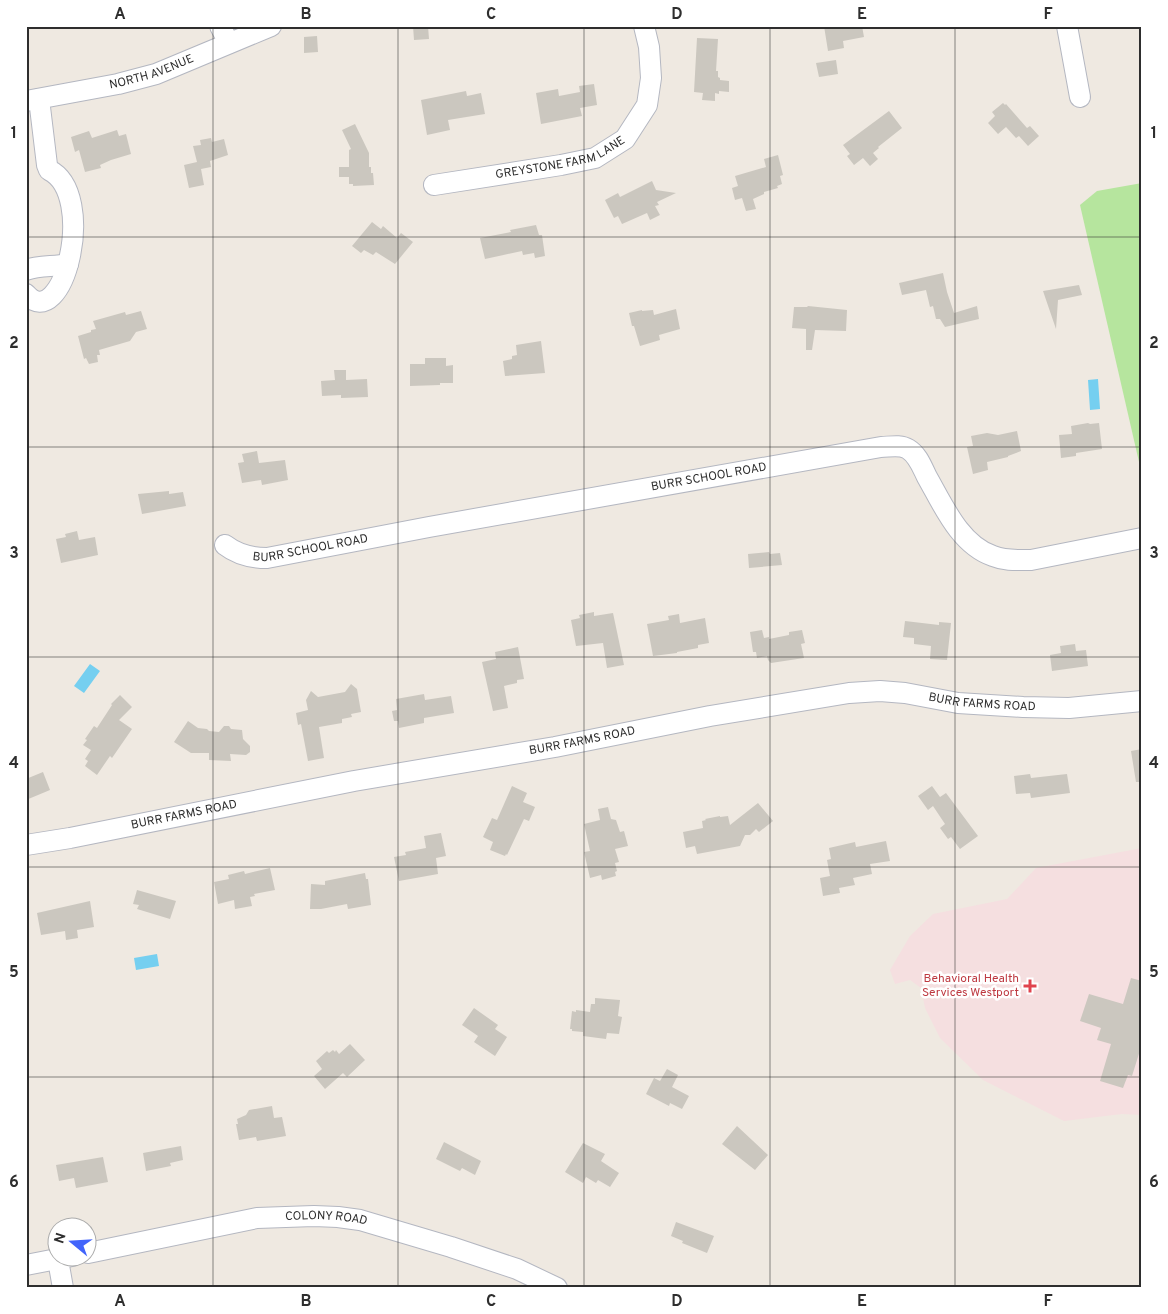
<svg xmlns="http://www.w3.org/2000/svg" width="1168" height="1314" font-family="Overpass,sans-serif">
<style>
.medical{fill:#f5dfe0}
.green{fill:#b6e59e}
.water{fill:#75cff0}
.building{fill:#cbc7bf}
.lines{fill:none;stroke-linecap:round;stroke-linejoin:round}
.minor-casing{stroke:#b4b7c1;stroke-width:22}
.minor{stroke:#fff;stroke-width:20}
.grid{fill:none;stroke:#2e2e2e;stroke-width:1;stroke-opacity:0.55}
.health-dot{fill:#e0444e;stroke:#fff;stroke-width:2}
.labels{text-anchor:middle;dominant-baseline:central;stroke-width:5;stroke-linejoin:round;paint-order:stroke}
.street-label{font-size:12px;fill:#2e2e2e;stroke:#fff}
.health-label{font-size:12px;fill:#be3a42;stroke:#fff;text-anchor:end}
.neatline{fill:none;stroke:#2e2e2e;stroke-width:2}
.grid-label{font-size:16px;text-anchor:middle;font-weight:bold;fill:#2e2e2e}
</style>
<rect width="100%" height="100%" fill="#efe9e1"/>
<path class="medical" d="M1142 848V1115L1122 1114 1064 1121 983 1080 940 1038 925 1008 921 988 910 980 895 984 890 970 910 936 933 914 1007 899 1036 868Z"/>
<path class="green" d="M1142 183V475L1080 205 1097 191Z"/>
<path class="water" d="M1098 379 1100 409 1090 410 1088 380Z
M90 664 100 671 84 693 74 686Z
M157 954 159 966 136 970 134 958Z"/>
<path class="building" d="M413 26H428L429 39 414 40Z
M824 26H862L864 37 843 41 844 48 828 51Z
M317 36 318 52 304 53V37Z
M697 38 718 39 716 71H718V77L720 78V80L729 81V92L719 91V94L715 93V101L702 100 703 93 694 92Z
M836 60 838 74 819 77 816 63Z
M594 84 597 105 580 108 582 116 541 124 536 93 558 89 559 96 580 92 579 86Z
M466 91 467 96 481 93 485 114 448 120 450 130 427 135 421 100Z
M1003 103 1005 105 1006 104 1027 128 1030 126 1039 136 1028 146 1019 136 1016 138 1006 127 998 134 988 123 995 116 992 112Z
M889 111 902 128 878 147 879 148 873 153 878 159 870 166 863 158 854 165 847 156 850 154 843 145Z
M355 124 369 153V167H371V173H373L374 185 353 186V184H349V177H339V167H349V150L351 149 342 130Z
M117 130 119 136 126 134 131 154 111 160 100 165 101 168 85 172 79 150 75 152 71 137 89 131 92 138Z
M211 138 212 142 224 139 228 155 210 161 211 167 201 169 204 185 189 188 184 165 197 162 193 146 201 145 200 140Z
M778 155 783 175 780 176 782 184 777 186 778 188 764 192V194L753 199 756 209 746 211 742 198 735 200 732 188 738 186 735 176 766 167 764 159Z
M652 181 656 190 676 193 657 202 659 205 655 206 660 215 650 220 647 213 622 224 618 216 614 218 605 200 618 193 620 197Z
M372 222 381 229 383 226 397 238 401 233 413 242 395 264 376 252 373 255 364 250 361 253 352 246Z
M536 225 539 235H542L545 256 535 258 534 253 523 255 522 251 485 259 480 238 511 232 510 230Z
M943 273 947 292 954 313 977 306 979 319 945 327 940 319H936L933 306 930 307 926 290 902 295 899 283Z
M1079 285 1082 295 1058 300 1056 329 1043 291Z
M808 306 847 310 846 331 815 330 812 350H806V329L792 328 794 307H807Z
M676 309 680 329 659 335 660 340 640 346 634 326H632L629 313 642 310V311L653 310 654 315Z
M141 311 147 329 136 332 130 341 99 350 100 355H97L98 362 89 364 86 358 84 359 78 336 91 332V330L96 329 93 321 125 312 126 315Z
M541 341 545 373 505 376 503 361 512 359V356L517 355 516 345Z
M425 358H446V366L453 365V383H440V385L410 386V364H425Z
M334 370H346V380L367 379 368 397 341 398V395L322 396 321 381 335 380Z
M1088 423 1090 424 1099 423 1102 449 1076 453V456L1061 458 1059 435 1072 434 1071 426Z
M1017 431 1021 451 1008 456V457L987 462 988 470 973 474 967 447 973 446 971 436 987 433 998 435Z
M257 451 259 463 285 460 288 480 262 485 261 480 242 483 238 463 244 462 242 454Z
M169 491V494L183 492 186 506 142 514 138 494Z
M77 531 79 540 95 537 98 555 61 563 56 539 66 537 65 534Z
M769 552 770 554 780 553 782 565 749 568 748 554Z
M594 612V616L613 613 624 665 607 668 603 643 576 646 571 620 580 618 579 615Z
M679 614 680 623 705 618 709 643 698 645V648L677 652V653L653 656 647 624 669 620 668 616Z
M905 621 939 625V622L951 623 947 660 930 659 931 646 914 644V638L903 637Z
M762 630 764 638 769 637V639L789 635V632L802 630 805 643 801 644 804 658 771 663 768 660 767 656 757 658 756 652H753L750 632Z
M1075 644 1076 651 1086 650 1088 666 1052 671 1050 655 1061 653 1060 646Z
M518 647 524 679 517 680V683L504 686 508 708 493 711 482 662 496 659 495 652Z
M351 684 357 689 361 712 351 714 352 717 342 719V723L319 727 324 758 308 761 301 724 298 725 296 713 308 710 306 700 311 691 318 697 345 692Z
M424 694 425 700 451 696 454 713 424 718V723L399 728 398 721H394L392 711 397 710 396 699Z
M120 695 132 707 119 720 132 729 112 758 110 756 97 775 85 766 88 761 85 759 91 750 83 745 87 740 85 739 94 726 97 728 112 705 111 704Z
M188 721 198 728 207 729 209 731 219 732 224 726H229L231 729 242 730 243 739 250 746V752L246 755 230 754 231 761 209 760V753H191L174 742Z
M1142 749V782H1136L1131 751Z
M43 772 50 790 26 800V779Z
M1030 774 1031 778 1067 774 1070 793 1031 798 1030 793 1016 794 1014 776Z
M512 786 527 793 523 802 535 807 529 821 524 819 507 855 506 854 505 856 490 850 493 842 483 837 492 818 497 820Z
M932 786 940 797 946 793 978 836 960 849 951 837 948 839 940 828 945 824 933 806 928 810 918 796Z
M758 803 773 821 759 832 756 829 750 835H745L740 846 697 854 695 846 686 848 683 832 703 828 702 821 706 820 705 819 720 816V817L728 816 730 825Z
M608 807 611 819 616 820 620 832 624 831 628 846 615 849 619 862 615 863 617 871 615 872 616 876 602 880 601 875 590 878 584 852 590 851 584 824 600 820 598 809Z
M441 833 446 856 436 858 438 874 399 881 394 857 406 855 405 852 426 848 424 836Z
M886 841 890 861 870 864 872 874 853 878 855 885 839 888 840 893 823 896 820 878 830 876 827 860 831 859 829 848 855 842 856 847Z
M270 868 275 890 254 894 255 896 250 897 252 906 235 909 234 900 218 904 214 882 229 879 228 875 244 871 245 874Z
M365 873 366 879H368L371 905 348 909 347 904 321 909H310L311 884 325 885V881Z
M137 890 176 901 170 919 137 909 139 905 133 904Z
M90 901 94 927 77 930 78 938 66 940 65 931 41 935 37 913Z
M1131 978 1142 981V1044L1132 1076 1128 1075 1123 1088 1100 1081 1111 1044 1097 1040 1101 1028 1080 1021 1089 994 1123 1004Z
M595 998 620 1000 618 1016 622 1017 619 1034 607 1033 606 1039 583 1036V1032L572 1031V1029H570L572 1011 576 1012V1010L590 1012 591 1004H595Z
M474 1008 498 1025 495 1029 507 1037 495 1056 474 1042 478 1036 462 1025Z
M350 1044 365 1060 347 1077 343 1073 325 1089 314 1076 322 1069 316 1061 327 1051 329 1053 333 1050 335 1052 336 1050 339 1054Z
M667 1069 678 1075 672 1087 689 1096 682 1109 670 1103 669 1106 646 1094 654 1078 660 1081Z
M272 1106 274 1118 282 1117 286 1136 257 1141 256 1137 239 1140 236 1124H238L237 1119 246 1115 249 1110Z
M737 1126 768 1155 755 1170 722 1144Z
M444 1142 481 1161 475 1175 462 1168 460 1171 436 1159Z
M583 1143 605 1154 601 1161 619 1173 610 1187 598 1180 596 1183 586 1177 583 1183 565 1172Z
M181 1146 183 1160 170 1163 171 1166 146 1171 143 1153Z
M103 1157 108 1182 76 1188 74 1178 59 1181 56 1165Z
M676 1222 714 1236 707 1253 682 1243 683 1241 671 1236Z"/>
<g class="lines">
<defs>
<g id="minor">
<path d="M220 26 229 43"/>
<path d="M1067 26 1080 97"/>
<path id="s1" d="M26 101 118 84 156 74 271 26"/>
<path id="s2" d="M434 185 561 165 595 158 625 139 647 105 651 78 649 47 644 26"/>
<path d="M26 270C39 265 54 267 68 264"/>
<path d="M26 294C63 336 98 194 49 170L47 165 39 99"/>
<path id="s3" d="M225 545C238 555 251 558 267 558L429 527 881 447C889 447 900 444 908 449 918 455 922 467 927 477 943 505 960 545 993 556 1005 561 1018 560 1031 560L1142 538"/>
<path id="s4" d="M26 845 70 838 354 781 555 747 710 716 849 693 880 691 905 693 958 703 1023 707 1069 708 1142 701"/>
<path id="s5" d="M88 1253 257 1218 314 1216 338 1217 360 1220 451 1247 517 1269 557 1288"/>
<path d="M58 1260 63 1288"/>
<path d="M26 1265 72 1256"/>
</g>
</defs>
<use href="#minor" class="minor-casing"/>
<use href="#minor" class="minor"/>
</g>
<path class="grid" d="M213 26V1288M398 26V1288M584 26V1288M770 26V1288M955 26V1288M26 237H1142M26 447H1142M26 657H1142M26 867H1142M26 1077H1142"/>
<path class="health-dot" d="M1027.5 978.5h5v5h5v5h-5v5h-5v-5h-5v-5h5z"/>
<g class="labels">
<g class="street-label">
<text stroke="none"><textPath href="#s1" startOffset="129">NORTH AVENUE</textPath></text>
<text stroke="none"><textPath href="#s2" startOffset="130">GREYSTONE FARM LANE</textPath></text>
<text stroke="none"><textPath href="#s3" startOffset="494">BURR SCHOOL ROAD</textPath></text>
<text stroke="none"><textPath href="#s3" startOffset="89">BURR SCHOOL ROAD</textPath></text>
<text stroke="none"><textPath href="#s4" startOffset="971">BURR FARMS ROAD</textPath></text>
<text stroke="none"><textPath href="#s4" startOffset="566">BURR FARMS ROAD</textPath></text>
<text stroke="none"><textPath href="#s4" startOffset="161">BURR FARMS ROAD</textPath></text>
<text stroke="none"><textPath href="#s5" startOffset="242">COLONY ROAD</textPath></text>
</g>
<g class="health-label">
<text x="1019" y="979">Behavioral Health<tspan x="1019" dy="14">Services Westport</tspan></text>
</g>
</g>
<rect width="1168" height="1314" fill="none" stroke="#ffffff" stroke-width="55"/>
<g transform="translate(72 1242) rotate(288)"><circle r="24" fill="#ffffff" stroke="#ababab"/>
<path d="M0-4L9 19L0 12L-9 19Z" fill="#4264fb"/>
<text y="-8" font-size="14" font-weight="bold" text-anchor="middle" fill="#2e2e2e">N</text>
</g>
<rect x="28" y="28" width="1112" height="1258" class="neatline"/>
<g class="grid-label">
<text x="120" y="19">A</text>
<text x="306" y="19">B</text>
<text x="491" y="19">C</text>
<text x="677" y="19">D</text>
<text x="862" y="19">E</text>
<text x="1048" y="19">F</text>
<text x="14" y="138">1</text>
<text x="1154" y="138">1</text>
<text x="14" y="348">2</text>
<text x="1154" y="348">2</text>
<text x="14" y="558">3</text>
<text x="1154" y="558">3</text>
<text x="14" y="768">4</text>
<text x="1154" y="768">4</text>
<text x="14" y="977">5</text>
<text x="1154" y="977">5</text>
<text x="14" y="1187">6</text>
<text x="1154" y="1187">6</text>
<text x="120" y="1306">A</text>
<text x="306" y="1306">B</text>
<text x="491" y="1306">C</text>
<text x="677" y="1306">D</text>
<text x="862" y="1306">E</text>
<text x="1048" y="1306">F</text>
</g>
</svg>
